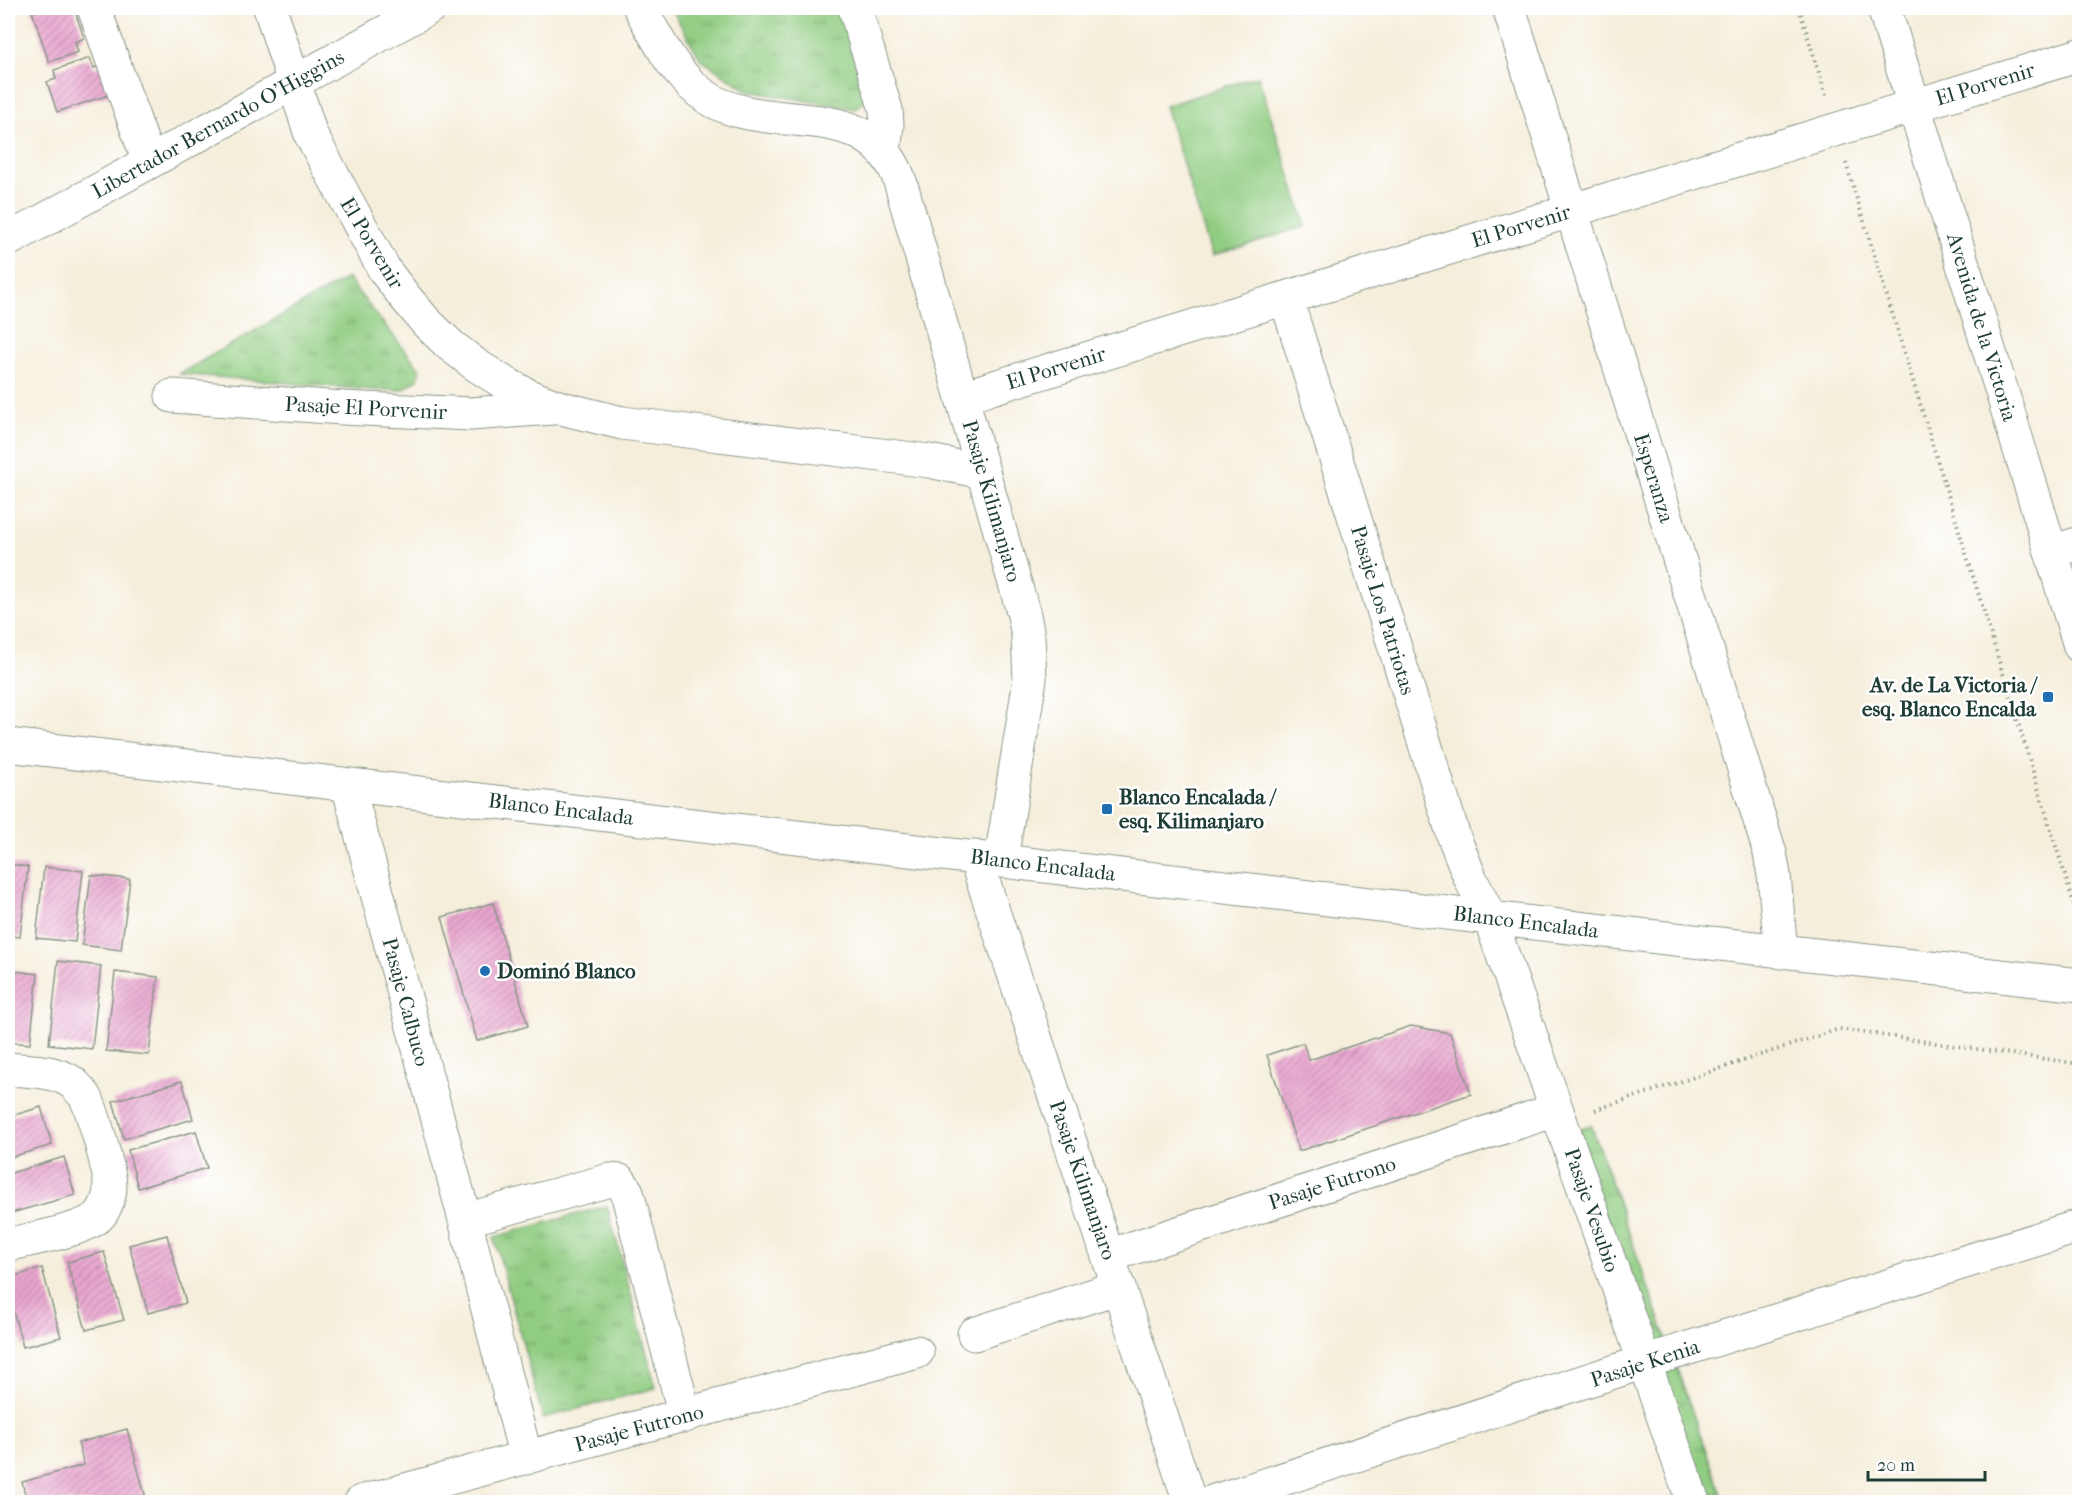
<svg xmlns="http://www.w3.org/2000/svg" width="2087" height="1510" font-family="'IM FELL French Canon',serif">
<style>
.grass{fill:url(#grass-tufts);stroke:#58845a;stroke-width:1.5}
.pitch{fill:#90cc81;stroke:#58845a;stroke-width:1.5}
.building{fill:url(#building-hatch)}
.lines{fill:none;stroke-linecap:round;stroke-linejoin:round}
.minor-casing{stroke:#8a9688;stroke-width:35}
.major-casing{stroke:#8a9688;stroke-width:35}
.path{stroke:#8a9688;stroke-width:4;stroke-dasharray:1.5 4.5;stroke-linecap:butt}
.minor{stroke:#fff;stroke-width:33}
.major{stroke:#fff;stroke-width:33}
.poi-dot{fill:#1f6fb2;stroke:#fff;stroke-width:2}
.labels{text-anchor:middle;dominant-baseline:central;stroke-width:5;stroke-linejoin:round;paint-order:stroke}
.street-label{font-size:21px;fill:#1f3d34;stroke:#fff}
.poi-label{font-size:21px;font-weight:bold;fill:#1f3d34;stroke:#fff;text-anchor:start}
</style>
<defs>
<pattern id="grass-tufts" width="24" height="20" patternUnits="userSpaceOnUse" patternTransform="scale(1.5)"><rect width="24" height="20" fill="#90cc81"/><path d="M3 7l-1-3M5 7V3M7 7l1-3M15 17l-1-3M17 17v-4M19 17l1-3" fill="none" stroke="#75a76a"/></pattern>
<pattern id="building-hatch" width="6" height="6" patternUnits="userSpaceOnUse" patternTransform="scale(1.5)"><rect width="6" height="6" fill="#e9a5cf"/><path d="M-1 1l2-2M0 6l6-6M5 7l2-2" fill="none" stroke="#bc88a9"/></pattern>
</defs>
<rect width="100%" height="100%" fill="#fff"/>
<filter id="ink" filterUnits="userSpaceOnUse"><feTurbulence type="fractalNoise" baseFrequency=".0167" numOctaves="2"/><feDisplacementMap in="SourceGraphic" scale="12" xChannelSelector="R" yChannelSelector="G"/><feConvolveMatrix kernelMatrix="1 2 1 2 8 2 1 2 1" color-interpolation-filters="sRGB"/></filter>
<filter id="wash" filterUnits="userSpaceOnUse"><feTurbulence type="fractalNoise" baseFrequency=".008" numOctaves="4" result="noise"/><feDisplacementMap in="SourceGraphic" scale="24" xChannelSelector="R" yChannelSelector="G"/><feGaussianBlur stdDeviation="1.35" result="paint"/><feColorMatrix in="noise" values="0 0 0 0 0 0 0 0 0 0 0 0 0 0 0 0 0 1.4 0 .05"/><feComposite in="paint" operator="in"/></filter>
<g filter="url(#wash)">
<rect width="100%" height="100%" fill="#f5eedb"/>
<path class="grass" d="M671 8H852L878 91 855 109 749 91 701 60Z
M347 278 420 369 418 379 402 390H374L179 374Z
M1591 1125 1724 1502H1700L1570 1132Z
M607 1206 656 1388 543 1418 494 1237Z"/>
<path class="pitch" d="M1258 76 1306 226 1212 256 1165 106Z"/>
<g id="blocks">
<path class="building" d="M31 8H74L84 38 75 42 78 52 49 62Z
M90 58 94 68 104 64 114 93 57 112 47 82 56 79 54 70Z
M8 864 28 867 20 937 8 936Z
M44 867 83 871 75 942 36 938Z
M91 875 130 879 121 950 82 945Z
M493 903 528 1026 477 1041 442 917Z
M58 961 101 966 92 1049 49 1044Z
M8 970 38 974 30 1044 8 1042Z
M115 972 158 977 149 1055 106 1051Z
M1411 1026 1450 1033 1471 1094 1299 1151 1267 1055 1303 1043 1309 1060Z
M182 1081 193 1119 124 1139 113 1101Z
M41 1107 52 1145 8 1158V1117Z
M196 1131 207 1168 138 1188 128 1150Z
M64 1157 75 1195 8 1214V1174Z
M167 1235 186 1303 148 1313 129 1245Z
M104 1252 124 1320 86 1330 67 1262Z
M42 1268 61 1337 23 1347 8 1292V1278Z
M127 1429 147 1502H27L22 1482 84 1465 78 1443Z"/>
</g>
</g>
<g filter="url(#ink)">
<use href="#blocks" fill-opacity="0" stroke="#8a9688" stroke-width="1.5"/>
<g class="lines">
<defs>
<path id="minor" d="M94 8 149 162
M270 8 311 135 385 271 405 297 426 322 450 345 476 365 503 382 531 397 561 408 622 423 929 461 983 472
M640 8C659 41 675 77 708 98 767 135 857 98 894 167 900 178 903 190 906 202L1024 615 1028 636 1030 679 1001 860
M1509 8 1770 853 1774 875 1781 952
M856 12 886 110 887 125 884 153
M8 240 429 8
M1286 298 1454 837 1471 880 1490 918 1693 1502
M172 396 343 408 471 414 553 408
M962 397 2080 55
M2051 552 2080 543
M8 745 1490 918 2080 985
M348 785 465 1220 526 1458
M975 857 1190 1502
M8 1069C29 1071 57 1070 74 1084 78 1088 83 1093 86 1098 93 1112 110 1171 110 1186 110 1196 106 1208 99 1216 83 1231 30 1239 8 1245
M465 1220 610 1180 620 1181 627 1192 685 1416
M1108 1256 1556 1110
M974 1334 1119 1287
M361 1502 917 1352
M1212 1502 1644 1362 2080 1226"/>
<path id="major" d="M1884 8 2080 646"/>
</defs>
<use href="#minor" class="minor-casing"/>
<use href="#major" class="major-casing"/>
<path class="path" d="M1799 8 1826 96
M1846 163 2075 908
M1595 1110 1839 1029 2080 1064"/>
<use href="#minor" class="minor"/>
<use href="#major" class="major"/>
</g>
</g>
<g class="poi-dot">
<rect x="2042" y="691" width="12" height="12" rx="3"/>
<rect x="1101" y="803" width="12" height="12" rx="3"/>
<circle cx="485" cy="971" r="6"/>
</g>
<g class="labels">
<g class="street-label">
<text transform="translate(1985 84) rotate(-17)">El Porvenir</text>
<text transform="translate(218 124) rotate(-29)">Libertador Bernardo O'Higgins</text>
<text transform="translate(1521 226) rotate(-17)">El Porvenir</text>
<text transform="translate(372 243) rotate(59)">El Porvenir</text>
<text transform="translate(1982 327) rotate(73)">Avenida de la Victoria</text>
<text transform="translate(1056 368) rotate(-17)">El Porvenir</text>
<text transform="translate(366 408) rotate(3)">Pasaje El Porvenir</text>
<text transform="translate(1654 478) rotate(73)">Esperanza</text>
<text transform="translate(992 501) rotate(74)">Pasaje Kilimanjaro</text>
<text transform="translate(1383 610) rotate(73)">Pasaje Los Patriotas</text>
<text transform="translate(561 809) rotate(7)">Blanco Encalada</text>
<text transform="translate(1043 865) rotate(7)">Blanco Encalada</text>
<text transform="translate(1526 922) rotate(7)">Blanco Encalada</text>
<text transform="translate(406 1002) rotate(75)">Pasaje Calbuco</text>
<text transform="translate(1083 1180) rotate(71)">Pasaje Kilimanjaro</text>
<text transform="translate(1332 1183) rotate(-18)">Pasaje Futrono</text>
<text transform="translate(1592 1210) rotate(71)">Pasaje Vesubio</text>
<text transform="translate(1645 1363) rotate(-18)">Pasaje Kenia</text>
<text transform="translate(639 1428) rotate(-15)">Pasaje Futrono</text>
</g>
<g class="poi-label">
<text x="2036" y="685" text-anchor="end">Av. de La Victoria /<tspan x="2036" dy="24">esq. Blanco Encalda</tspan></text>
<text x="1119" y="797">Blanco Encalada /<tspan x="1119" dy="24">esq. Kilimanjaro</tspan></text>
<text x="497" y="971">Dominó Blanco</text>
</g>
</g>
<rect width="2087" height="1510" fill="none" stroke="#fff" stroke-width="30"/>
<path d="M1868 1471v9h117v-9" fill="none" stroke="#1f3d34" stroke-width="3"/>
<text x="1877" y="1471" font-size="18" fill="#1f3d34" stroke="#ffffff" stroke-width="4.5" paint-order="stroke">20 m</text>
</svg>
